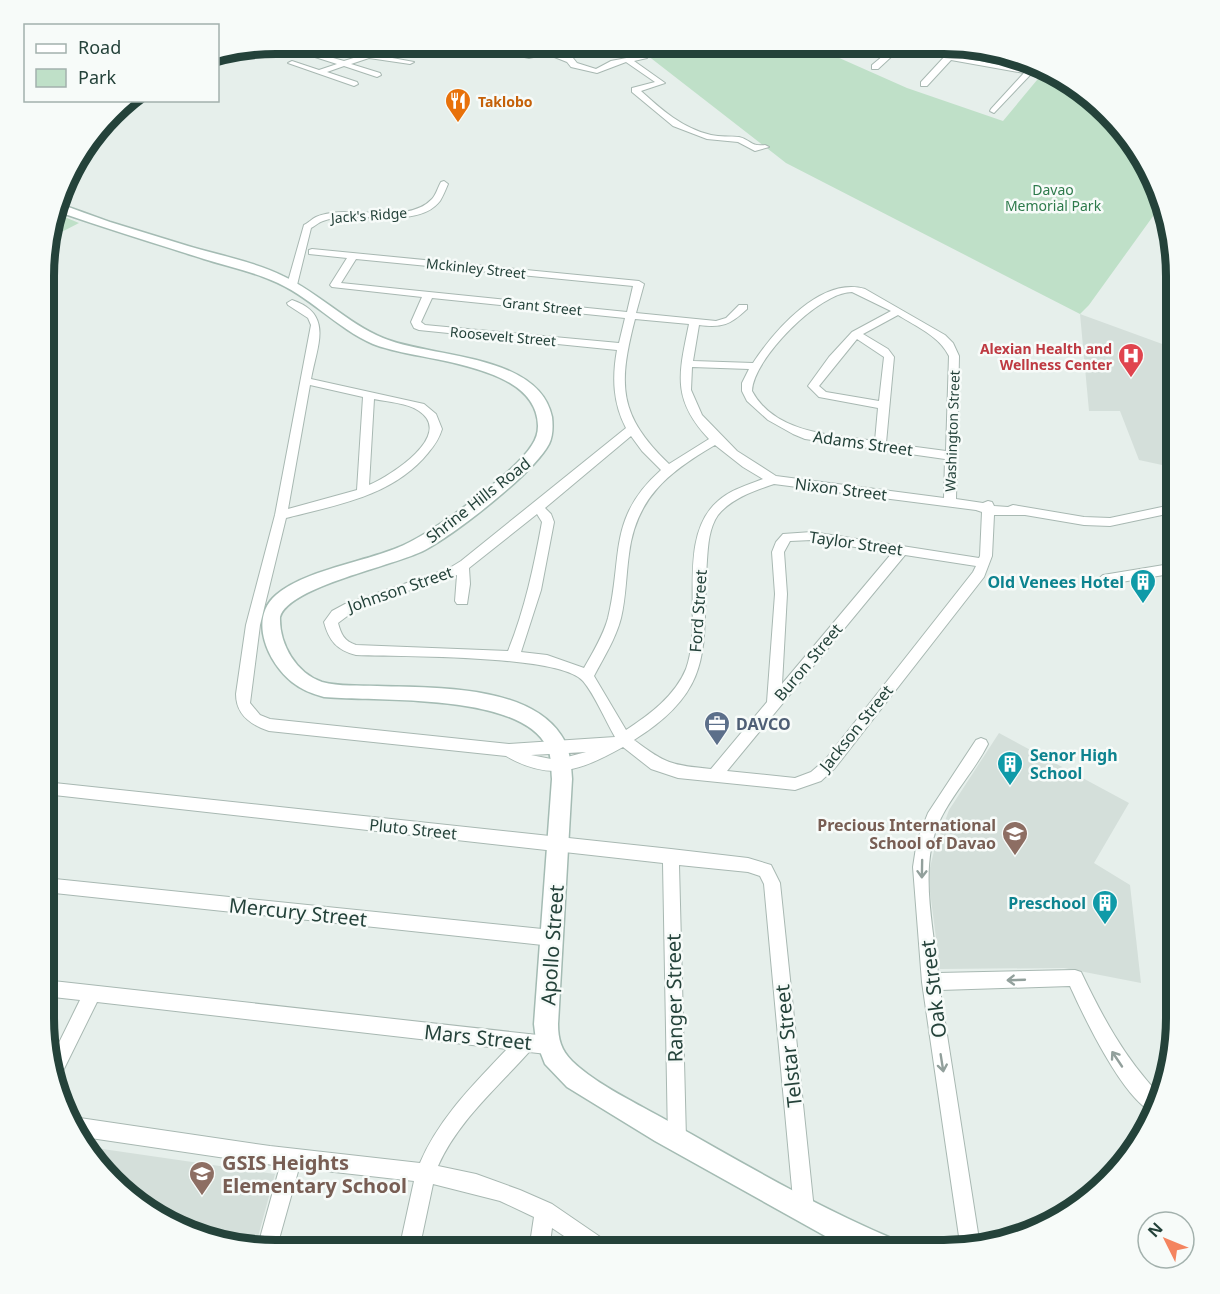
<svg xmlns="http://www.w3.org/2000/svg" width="1220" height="1294" font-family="'Noto Sans',sans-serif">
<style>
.built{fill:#d4dfda}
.green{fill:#bfe0c8}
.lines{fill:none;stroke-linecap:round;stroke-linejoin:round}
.street-casing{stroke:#a8b8b2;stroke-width:2}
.secondary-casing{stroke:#a4bbb3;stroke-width:3}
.street{fill:#fff;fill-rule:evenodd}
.secondary{fill:#fff;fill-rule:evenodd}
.oneway{stroke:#92a09c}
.labels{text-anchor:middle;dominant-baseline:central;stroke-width:5;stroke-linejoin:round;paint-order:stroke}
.far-food-label{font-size:14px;font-weight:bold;fill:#c56008;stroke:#f7fbf9;text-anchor:start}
.far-park-label{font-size:14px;fill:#2d7a4b;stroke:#f7fbf9}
.far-street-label{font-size:14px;fill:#24423a;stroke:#f7fbf9}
.far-health-label{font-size:14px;font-weight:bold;fill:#be3a42;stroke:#f7fbf9;text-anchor:end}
.street-label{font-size:16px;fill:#24423a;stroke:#f7fbf9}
.culture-label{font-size:16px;font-weight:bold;fill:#0d838f;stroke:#f7fbf9;text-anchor:end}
.service-label{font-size:16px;font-weight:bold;fill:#4e5e75;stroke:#f7fbf9;text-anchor:start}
.education-label{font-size:16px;font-weight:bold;fill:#785e54;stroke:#f7fbf9;text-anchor:end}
.near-street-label{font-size:20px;fill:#24423a;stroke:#f7fbf9}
.near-education-label{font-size:20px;font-weight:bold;fill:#785e54;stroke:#f7fbf9;text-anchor:start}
.rim{fill:none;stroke:#24423a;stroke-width:8}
</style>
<rect width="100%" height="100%" fill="#e6efeb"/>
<path class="built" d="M1080 314 1176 349V468L1139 460 1120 411H1089Z
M999 733 1129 803 1094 863 1130 885 1141 983 1064 968 940 969 928 876 934 851 949 810Z
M82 1146 275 1174 255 1248 160 1219Z"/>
<path class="green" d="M634 45H810L907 88 1003 121 1042 74 1067 82 1137 147 1164 201 1089 305 1080 314 786 163Z
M55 213 79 223 48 239V231Z"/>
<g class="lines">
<defs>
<path id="street" d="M344 44H350L369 53 395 44H406L376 55 414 62 410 64 369 58 351 64 380 73 381 75 377 77 344 66 327 72 357 82 358 84 354 86 288 63 292 61 319 70 337 64 315 57V53L344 61 363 55 344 47Z
M464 44C487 44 510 54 529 54 548 53 565 44 584 44L555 52 573 58 577 63 596 69 611 61 647 54V58L634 61 665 83 641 91C662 110 682 128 711 135 720 137 730 136 739 137 751 140 751 147 765 145L769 147 755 151 738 142 707 139 673 126 632 92V88L655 82 626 62 597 73 571 67 567 62 547 54 529 58Z
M833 45H844L856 51 849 53Z
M896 45H904L878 69H872V65Z
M946 55 1029 70 1033 72 994 113 990 111 991 109 1024 73 951 60 927 86H921V82Z
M444 181 448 184C446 189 443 196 440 201 417 231 354 209 323 221 319 222 315 226 311 228L297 285 292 288 287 285 304 225C308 223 312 219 316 217 348 203 407 226 432 199 436 195 438 187 441 182Z
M66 209 73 211 52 220 55 213Z
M312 249 639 281 644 284 636 313 716 321 726 318 739 305H747V309C730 325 722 328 699 325L693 361 753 363C775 330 821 276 865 289L945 335 953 343 959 356 956 499 983 503 988 501 992 502 994 506 1008 507 1013 505 1084 517 1110 518 1176 504V512L1110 526 1084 525 1025 515H994L992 556 984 577 835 768 821 781 795 790 678 778 651 769 623 747C580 771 551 782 506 756L269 731C251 725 236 715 236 694L246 625 275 515 311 325 308 318 288 305 287 303 292 300C334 314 317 345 311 379L424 404 436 414 442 429C439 439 434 446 428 453 393 496 337 505 286 518L260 625 250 703 260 715 270 719 509 744 615 737C605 720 595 695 583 681 559 654 397 657 356 655 337 650 329 641 324 622L332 611 345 604 448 569 461 561 626 428C613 403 612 378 617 350L419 330 414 328 411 322 422 297 332 287 330 285 347 258 309 254V250ZM356 259 633 286 627 312 341 283ZM852 292 891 311 852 332 829 357 808 386 819 397 878 408 875 441C833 435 775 434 752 391 753 359 819 292 852 292ZM432 298 625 318 619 343 425 325 421 322ZM898 315C917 327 939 336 949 356L946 451 886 443 894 357 888 349 863 334ZM635 319 689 324C679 373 671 399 709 439L669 464C618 415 618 385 635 319ZM857 339 884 357 879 401 826 392 819 386ZM692 367 749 369 742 383V391L747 401 768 420 793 434 805 439 945 459 944 498 776 476 737 451 702 415 691 390ZM310 385 363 397 357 490 288 509ZM374 399C388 402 408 403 419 411 455 435 390 476 369 485ZM631 436 642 451 661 470C607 518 623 557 608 618 603 636 593 652 584 668L547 655 521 652 541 590 554 522 551 514 545 508ZM715 445 743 467 763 479C747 485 730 490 718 501 675 538 704 620 686 669 675 696 649 715 626 730L594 676C604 657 616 638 621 618 626 597 626 575 629 554 636 497 669 472 715 445ZM774 484 976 510 982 512 980 556 979 558 812 532 783 534 776 542 772 552 775 594 767 702 711 769C671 765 666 764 634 740 719 687 701 644 707 560 708 545 709 528 718 515 732 498 754 491 774 484ZM537 514 542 522C534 566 525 609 508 651L356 645C344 641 341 634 338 623L354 611 370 603 457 575 455 601 457 604H467L470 584 469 568ZM812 540 892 553 782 684 787 594 784 552 790 541ZM905 555 976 566 973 572 825 760 811 772 795 778 727 771ZM586 752 556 760 531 755Z
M1176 563V573L1103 585 1097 580 1103 575Z
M981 738 986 740 988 744C975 770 954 792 941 818 918 864 933 924 938 973L1075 970 1081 972C1102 1016 1124 1057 1158 1093L1152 1112C1122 1097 1084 1017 1070 986L940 990 980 1246 961 1250 922 982 913 867 917 841 928 813 976 740Z
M45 782 671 849 748 858 771 865 780 883 814 1210 811 1217 804 1220 797 1217 794 1210 764 884 760 876 748 872 679 865 686 1139 684 1146 677 1148 670 1146 668 1139 663 863 45 794Z
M45 878 552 930 558 932 560 938 558 944 552 946 45 892Z
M44 980 547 1036 553 1039 556 1045 553 1051 547 1054 529 1052C497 1088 458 1121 438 1166L476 1174 520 1190 552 1204 609 1243 612 1250H585L552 1228 549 1250H529L534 1217 500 1201 433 1184 419 1250H399L414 1181 299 1168 276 1250 257 1249 280 1166 77 1136 69 1119 73 1117 270 1146 420 1163C439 1118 474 1084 507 1049L97 1002 58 1081 54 1083 50 1061 80 1000 44 996Z"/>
<path id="secondary" d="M58 204C76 209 92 216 110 222 136 230 162 238 188 246 218 255 255 262 283 276 319 293 347 323 383 338 430 358 539 353 552 417 553 426 553 436 549 444 533 474 456 533 425 550 395 566 289 586 280 617 279 644 296 673 322 682 339 687 360 685 377 686 431 688 527 684 561 735 570 748 571 764 572 779L558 1024C558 1039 561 1050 572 1061 597 1085 638 1104 668 1121 744 1164 819 1208 898 1241L902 1250H856L827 1237 655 1141 567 1087 545 1064 536 1041 534 1024 552 779C551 769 552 756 547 747 520 692 377 702 324 697 313 694 302 690 292 682 268 663 248 619 276 595 303 571 363 562 397 548 429 536 515 473 532 445 536 439 538 433 538 426 537 361 416 362 373 344 336 328 309 295 271 280 250 271 226 266 204 259 154 243 105 228 56 211Z"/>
</defs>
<use href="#street" class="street-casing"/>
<use href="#secondary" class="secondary-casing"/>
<use href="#street" class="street"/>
<use href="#secondary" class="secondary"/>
</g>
<defs><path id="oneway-shaft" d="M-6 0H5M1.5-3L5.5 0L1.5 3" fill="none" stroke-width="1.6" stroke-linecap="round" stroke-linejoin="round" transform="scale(1.5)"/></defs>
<g class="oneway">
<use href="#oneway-shaft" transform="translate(922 869) rotate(91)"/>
<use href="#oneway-shaft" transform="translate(1016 980) rotate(178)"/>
<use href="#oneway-shaft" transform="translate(1117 1059) rotate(-124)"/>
<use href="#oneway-shaft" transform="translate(942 1063) rotate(81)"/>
</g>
<defs>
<symbol id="restaurant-pin" viewBox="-11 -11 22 30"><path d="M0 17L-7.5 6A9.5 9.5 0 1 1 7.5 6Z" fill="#e8710a" stroke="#f7fbf9"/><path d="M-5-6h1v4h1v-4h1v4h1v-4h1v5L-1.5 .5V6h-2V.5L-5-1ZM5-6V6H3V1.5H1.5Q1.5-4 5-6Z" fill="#fff"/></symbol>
<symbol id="hospital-pin" viewBox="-11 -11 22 30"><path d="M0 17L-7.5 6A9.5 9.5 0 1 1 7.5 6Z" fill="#e0444e" stroke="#f7fbf9"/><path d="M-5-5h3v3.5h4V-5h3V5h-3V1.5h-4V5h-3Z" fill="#fff"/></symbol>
<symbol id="building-pin" viewBox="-11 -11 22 30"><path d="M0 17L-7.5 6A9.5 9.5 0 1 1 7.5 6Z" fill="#0f9aa8" stroke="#f7fbf9"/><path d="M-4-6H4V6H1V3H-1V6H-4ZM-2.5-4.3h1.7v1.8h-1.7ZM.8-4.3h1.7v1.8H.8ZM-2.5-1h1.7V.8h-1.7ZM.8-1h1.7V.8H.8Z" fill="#fff"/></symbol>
<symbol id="office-pin" viewBox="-11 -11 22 30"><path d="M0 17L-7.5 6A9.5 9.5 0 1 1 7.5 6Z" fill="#5c6f8a" stroke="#f7fbf9"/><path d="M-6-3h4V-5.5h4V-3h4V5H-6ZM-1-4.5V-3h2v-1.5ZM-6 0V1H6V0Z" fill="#fff"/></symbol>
<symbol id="school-pin" viewBox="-11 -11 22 30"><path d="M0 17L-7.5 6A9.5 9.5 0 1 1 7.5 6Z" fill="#8d6e63" stroke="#f7fbf9"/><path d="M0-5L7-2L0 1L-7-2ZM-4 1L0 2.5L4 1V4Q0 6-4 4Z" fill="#fff"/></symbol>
</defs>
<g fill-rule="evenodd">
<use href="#restaurant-pin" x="443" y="86" width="30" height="40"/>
<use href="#hospital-pin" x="1116" y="341" width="30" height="40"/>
<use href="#building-pin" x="1128" y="567" width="30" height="40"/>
<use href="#office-pin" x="702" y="709" width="30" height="40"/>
<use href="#building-pin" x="995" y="749" width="30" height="40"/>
<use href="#school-pin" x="1000" y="819" width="30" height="40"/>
<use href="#building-pin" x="1090" y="888" width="30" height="40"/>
<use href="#school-pin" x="187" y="1159" width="30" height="40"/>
</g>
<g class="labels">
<g class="far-food-label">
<text x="478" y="101">Taklobo</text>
</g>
<g class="far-park-label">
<text x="1053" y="189">Davao<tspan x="1053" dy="16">Memorial Park</tspan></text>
</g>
<g class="far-street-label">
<text transform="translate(369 215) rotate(-4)">Jack's Ridge</text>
<text transform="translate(476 268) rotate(6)">Mckinley Street</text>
<text transform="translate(542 306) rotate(6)">Grant Street</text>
<text transform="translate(503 336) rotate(5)">Roosevelt Street</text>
<text transform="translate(952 431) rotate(-88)">Washington Street</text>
</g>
<g class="far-health-label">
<text x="1112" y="348">Alexian Health and<tspan x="1112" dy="16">Wellness Center</tspan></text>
</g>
<g class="street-label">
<text transform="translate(863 443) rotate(8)">Adams Street</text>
<text transform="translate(841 489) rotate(7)">Nixon Street</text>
<text transform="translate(478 500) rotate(-38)">Shrine Hills Road</text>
<text transform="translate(856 543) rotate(8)">Taylor Street</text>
<text transform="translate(400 589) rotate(-19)">Johnson Street</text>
<text transform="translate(698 611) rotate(-86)">Ford Street</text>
<text transform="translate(808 662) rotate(-50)">Buron Street</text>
<text transform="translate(856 728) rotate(-51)">Jackson Street</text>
<text transform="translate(413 829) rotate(6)">Pluto Street</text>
</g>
<g class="culture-label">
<text x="1124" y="582">Old Venees Hotel</text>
<text x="1030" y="755" text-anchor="start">Senor High<tspan x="1030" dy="18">School</tspan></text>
<text x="1086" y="903">Preschool</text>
</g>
<g class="service-label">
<text x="736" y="724">DAVCO</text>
</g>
<g class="education-label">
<text x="996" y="825">Precious International<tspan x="996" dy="18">School of Davao</tspan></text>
</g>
<g class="near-street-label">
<text transform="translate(298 912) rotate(6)">Mercury Street</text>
<text transform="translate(552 945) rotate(-86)">Apollo Street</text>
<text transform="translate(933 989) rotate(-97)">Oak Street</text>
<text transform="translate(674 998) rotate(-91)">Ranger Street</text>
<text transform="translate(478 1037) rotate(6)">Mars Street</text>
<text transform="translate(788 1046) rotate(-96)">Telstar Street</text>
</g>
<g class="near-education-label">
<text x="222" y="1162">GSIS Heights<tspan x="222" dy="23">Elementary School</tspan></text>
</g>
</g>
<path d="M0 0H1220V1294H0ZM276 54H944A222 222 0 0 1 1166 276V1018A222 222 0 0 1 944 1240H276A222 222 0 0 1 54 1018V276A222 222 0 0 1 276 54Z" fill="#f7fbf9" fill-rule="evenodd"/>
<path class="rim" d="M276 54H944A222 222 0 0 1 1166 276V1018A222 222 0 0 1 944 1240H276A222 222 0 0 1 54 1018V276A222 222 0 0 1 276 54Z"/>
<rect x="24" y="24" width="195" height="78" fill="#f7fbf9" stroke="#a3b1ad" stroke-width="1.5"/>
<rect x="36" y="44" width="30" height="9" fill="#ffffff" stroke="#a3b1ad" stroke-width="1.5"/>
<text x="78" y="54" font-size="18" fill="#24423a">Road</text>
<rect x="36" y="69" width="30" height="18" fill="#bfe0c8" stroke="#a3b1ad" stroke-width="1.5"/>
<text x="78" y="84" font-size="18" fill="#24423a">Park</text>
<g transform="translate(1166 1240) rotate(313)"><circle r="28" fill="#f7fbf9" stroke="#a3b1ad" stroke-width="1.5"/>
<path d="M0-4.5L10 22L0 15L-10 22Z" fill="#f4845f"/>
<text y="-9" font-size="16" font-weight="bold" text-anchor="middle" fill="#24423a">N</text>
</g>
</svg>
